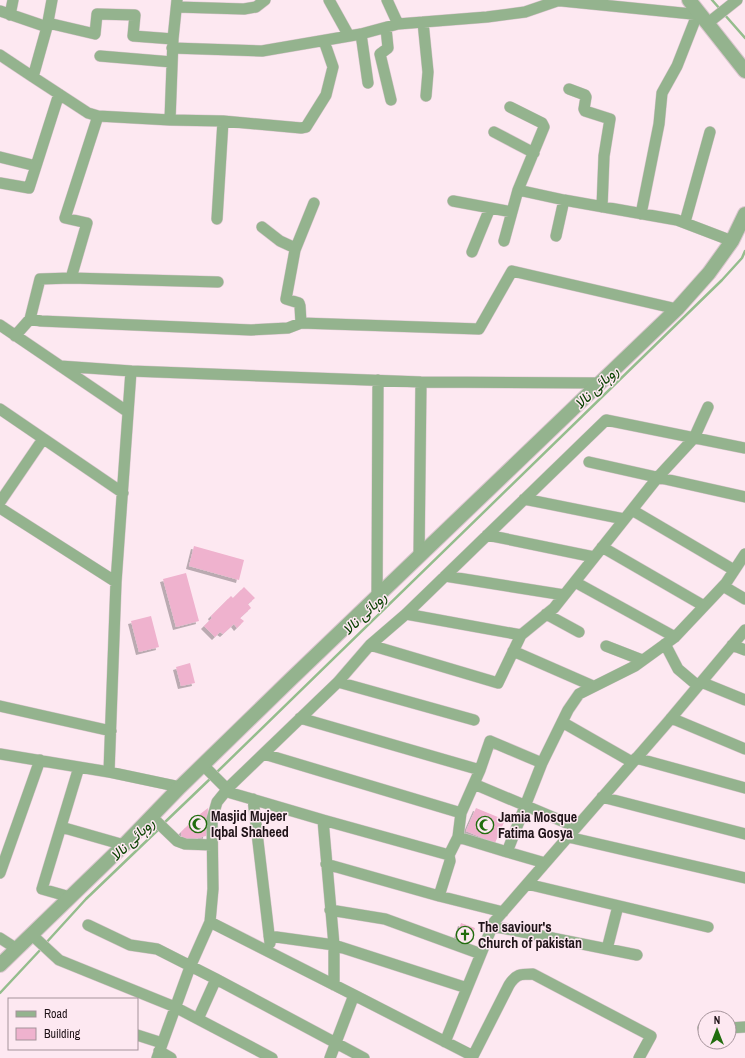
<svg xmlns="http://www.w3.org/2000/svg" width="745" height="1058" font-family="'Archivo Narrow',Vazirmatn,sans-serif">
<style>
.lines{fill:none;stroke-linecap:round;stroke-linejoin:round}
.stream{stroke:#95bd8d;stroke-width:2.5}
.building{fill:#efb2ce;filter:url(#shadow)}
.minor-casing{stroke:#dac6ce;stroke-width:12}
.tertiary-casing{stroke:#dac6ce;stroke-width:16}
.minor{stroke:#94b38e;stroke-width:11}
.tertiary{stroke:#94b38e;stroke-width:14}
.labels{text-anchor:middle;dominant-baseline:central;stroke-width:3;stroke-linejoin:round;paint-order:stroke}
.poi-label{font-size:14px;font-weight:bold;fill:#201419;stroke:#fde8f1;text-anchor:start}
.water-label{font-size:15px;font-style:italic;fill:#094100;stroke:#fde8f1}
</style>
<defs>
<filter id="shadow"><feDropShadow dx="-3" dy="3" stdDeviation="0" flood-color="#0004"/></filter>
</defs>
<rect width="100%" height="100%" fill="#fde8f1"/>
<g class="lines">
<path class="stream" d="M712 0 720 9
M724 14 745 38
M216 773 722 280 742 258 745 251
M163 824 211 778
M45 944 86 899 160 828
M0 993 42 948"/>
</g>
<path class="building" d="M194 546 244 560 239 580 189 566Z
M186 573 199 621 176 627 163 579Z
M244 587 255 598 248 604 251 608 240 618 244 621 237 628 234 624 223 634 220 632 215 637 204 626 212 618 211 616 231 596 233 598Z
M151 616 159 647 139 652 131 621Z
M190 663 195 683 181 686 176 667Z
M208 808 206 836 190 840 182 838 181 832 188 825 192 824 191 821Z
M476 808 505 820 495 843 466 831Z
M461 923 475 928 469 946 455 942Z"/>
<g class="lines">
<defs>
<path id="minor" d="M329 0 349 36
M387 0 398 24
M177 7 244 9 256 7 265 0
M0 11 47 27 33 77 88 113 98 116 170 120 223 121 301 128 306 127 326 95 333 67 324 41
M10 15 13 0
M423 22 428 72 426 96
M48 23 95 34 97 14 135 15 133 36 173 39
M708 23 737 0
M47 27 52 0
M386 28 388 48 380 54 391 100
M361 34 368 83
M172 48 262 51 361 34 398 24 487 17 525 12 557 1H562L702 15
M0 55 33 77
M100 56 172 62
M569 89 585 95 586 97 584 109 585 111 610 119 604 156 602 207
M170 120 173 39 177 0
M494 132 534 153
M0 157 36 166
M0 183 29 188 59 94
M518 190 564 200 677 220 732 241
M453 201 512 212
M641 214 659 124 662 93 677 66 697 15
M217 219 223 121
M685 222 710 132
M262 227 280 241 293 247 295 250 286 299 299 303 300 306 301 323
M556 236 564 200
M504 241 518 190 544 127 542 123 510 107
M295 250 314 203
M472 252 490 208
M71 278 218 282
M30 319 40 279 71 278 87 223 65 218 98 116
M0 325 128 412
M15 336 30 319 41 321 251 330 288 328 301 323 479 329 512 271 677 309
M60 366 131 371
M0 409 123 493
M589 462 745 497
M524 499 624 519
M0 502 43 439
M0 508 116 582
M632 510 734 570
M487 535 594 557
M602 547 704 606
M419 556 421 382
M445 576 564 595
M575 582 675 637
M723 586 745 599
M377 596 378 380
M406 614 521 635 554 608 658 477 694 438 708 407
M546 614 579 632
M665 644 678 669 698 686
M370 645 498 683 521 635
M732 645 745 650
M606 646 642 660
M513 651 593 686
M338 682 474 720
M701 682 745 700
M0 706 111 731
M300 718 480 770
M671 718 745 749
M562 722 632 762
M0 754 109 772 180 787
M264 754 461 813
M636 758 745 788
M542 763 568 710 579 694 635 666 675 637 726 583 745 554
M203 765 231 793 323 820 334 945V985
M109 772 116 582 131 371 421 382 599 383
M474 784 576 827
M602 797 745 834
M253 799 270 943
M152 817 177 841 185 844 212 845
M323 820 449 855
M61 827 124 845
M568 837 745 878
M507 852 545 863
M326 864 439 896 503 912
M0 873 40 760
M527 884 708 927
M439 896 450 861 449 855 458 837 461 813 480 770 490 741 542 763 507 852 458 837
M70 897 42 889 79 767
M330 910 385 919 481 954
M210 922 354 995 330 1058
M88 925 130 945 157 949 216 979 364 1058
M492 926 637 955
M32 935 59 960 175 1007 272 1058
M269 936 334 945 467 988
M0 938 17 949
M607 949 618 906
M354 995 473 1056
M198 1019 216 979
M703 1028H705
M729 1028 745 1027
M137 1035 162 1043
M445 1042 494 922 667 723 745 630
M159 1051 171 1058
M157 1058 190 967 210 922 213 889 212 819 217 802 230 786 338 682 370 645 406 614 606 420 745 448
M472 1058 509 985C516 974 520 974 533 974L651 1036 639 1058"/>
<path id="tertiary" d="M689 0 745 71
M0 965 124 845 180 787 291 679 677 309 709 273 732 241 745 214"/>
</defs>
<use href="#minor" class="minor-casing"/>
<use href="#tertiary" class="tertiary-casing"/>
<use href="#minor" class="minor"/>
<use href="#tertiary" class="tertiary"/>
</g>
<defs>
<symbol id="mosque-ring" viewBox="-11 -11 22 22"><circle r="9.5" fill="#fde8f1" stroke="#216d0e" stroke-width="1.5"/><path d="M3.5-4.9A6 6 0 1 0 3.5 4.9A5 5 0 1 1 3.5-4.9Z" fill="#216d0e"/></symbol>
<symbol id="church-ring" viewBox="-11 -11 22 22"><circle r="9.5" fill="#fde8f1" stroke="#216d0e" stroke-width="1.5"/><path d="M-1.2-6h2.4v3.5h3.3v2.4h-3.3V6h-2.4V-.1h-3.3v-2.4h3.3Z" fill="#216d0e"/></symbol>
</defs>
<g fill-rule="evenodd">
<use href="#mosque-ring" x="188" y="814" width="20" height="20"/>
<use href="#mosque-ring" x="475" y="815" width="20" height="20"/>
<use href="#church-ring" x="455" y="925" width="20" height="20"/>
</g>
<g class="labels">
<g class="poi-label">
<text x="211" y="816">Masjid Mujeer<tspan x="211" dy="16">Iqbal Shaheed</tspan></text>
<text x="498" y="817">Jamia Mosque<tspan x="498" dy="16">Fatima Gosya</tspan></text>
<text x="478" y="927">The saviour's<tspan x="478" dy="16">Church of pakistan</tspan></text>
</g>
<g class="water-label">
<text transform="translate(596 387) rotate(-44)">روہائی نالا</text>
<text transform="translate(364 613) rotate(-44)">روہائی نالا</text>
<text transform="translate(132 839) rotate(-44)">روہائی نالا</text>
</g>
</g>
<rect x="8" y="998" width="130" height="52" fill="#fde8f1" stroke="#a5939b"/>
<rect x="16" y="1011" width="20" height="6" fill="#94b38e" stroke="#a5939b"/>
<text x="44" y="1018" font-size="12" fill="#201419">Road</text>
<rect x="16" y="1028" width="20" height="12" fill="#efb2ce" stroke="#a5939b"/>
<text x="44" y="1038" font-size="12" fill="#201419">Building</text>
<g transform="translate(717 1030)"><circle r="19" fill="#fde8f1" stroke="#a5939b"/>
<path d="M0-3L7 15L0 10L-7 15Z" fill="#216d0e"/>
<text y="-6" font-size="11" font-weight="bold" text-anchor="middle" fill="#201419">N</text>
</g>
</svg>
